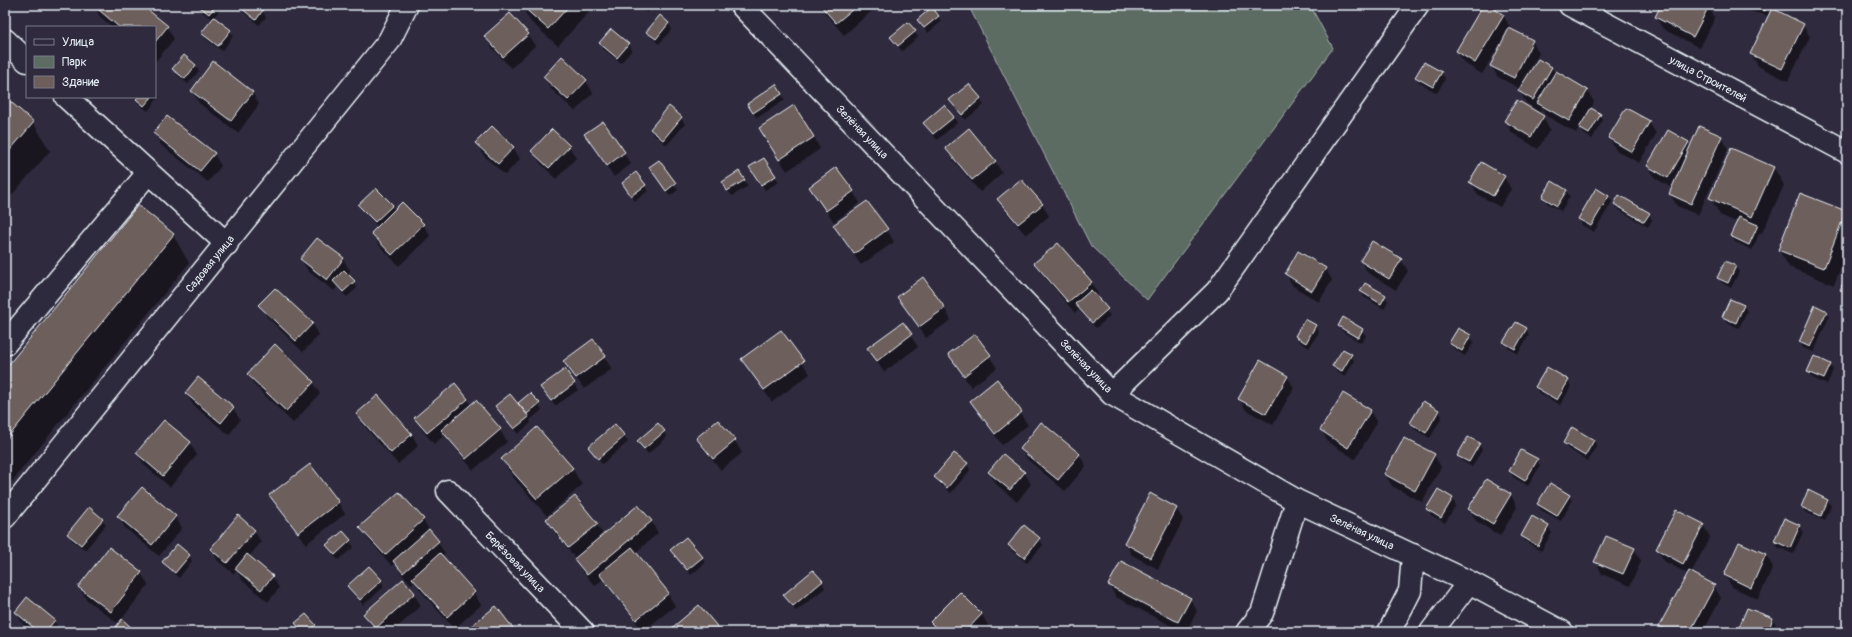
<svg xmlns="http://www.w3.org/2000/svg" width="1852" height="637" font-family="Pangolin,sans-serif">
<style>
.green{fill:#5d6c62;stroke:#a2aead}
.shadow{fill:#0007}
.building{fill:#6d5e5b;stroke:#e8f1f8}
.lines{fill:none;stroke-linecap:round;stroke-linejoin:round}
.minor-casing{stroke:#e8f1f8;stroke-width:25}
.minor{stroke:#2f2a3d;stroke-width:22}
.labels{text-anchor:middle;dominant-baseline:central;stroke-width:3;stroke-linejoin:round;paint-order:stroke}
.street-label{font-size:11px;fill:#e8f1f8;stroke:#2f2a3d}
</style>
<rect width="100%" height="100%" fill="#2f2a3d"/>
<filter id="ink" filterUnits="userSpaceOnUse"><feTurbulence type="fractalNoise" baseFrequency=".025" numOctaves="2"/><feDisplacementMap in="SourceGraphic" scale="8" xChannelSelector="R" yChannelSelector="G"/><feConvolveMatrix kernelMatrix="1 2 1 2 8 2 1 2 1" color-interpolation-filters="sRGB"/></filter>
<g filter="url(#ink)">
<path class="green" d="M968 5H1310L1333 48 1147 300 1091 246Z"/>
<path class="shadow" d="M94 5H140L167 27 174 39 155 62V27H113L100 17Z
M198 5H224L214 17 230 30 233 36 222 51 206 39 203 33 213 20 201 11Z
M238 5H255L262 11 266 17 259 25 241 10Z
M521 5H595L558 46 530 21Z
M638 5H654L647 13Z
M818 5H871L874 9 844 35Z
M1484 5 1503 15 1510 27 1509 29 1532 41 1539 53 1528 73 1530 74 1538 60 1552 68 1555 74 1587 90 1594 102 1591 109 1600 114 1603 120 1592 139 1584 134 1580 127 1576 133 1545 115 1542 108 1540 112 1526 103 1520 91 1521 89 1498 77 1491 66 1500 47 1499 46 1482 74 1464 63 1457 51Z
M1662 5H1705L1708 7 1715 18 1700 48 1663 29 1656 17Z
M1739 5H1771L1768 16 1742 9Z
M938 16 941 22 928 33 918 20Z
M668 23 672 29 659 44 651 37 648 32Z
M908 23 918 37 902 51 895 43Z
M1803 25 1810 37 1788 81 1758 66 1751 54Z
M528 35 535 46 511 68 492 48 486 36Z
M600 43 629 44 632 50 621 63 603 49Z
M1425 63 1442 73 1445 79 1437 93 1420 83 1416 77Z
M195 65 199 71 188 84 177 75 173 69Z
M544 77 586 81 593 93 575 111 551 89Z
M969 85 984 105 965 120 950 101Z
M776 86 785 100 757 118 748 104Z
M192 91 252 92 259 104 238 133 199 103Z
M155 93 158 98 148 111 140 105 137 99 139 97H155Z
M5 99 33 122 50 151 5 203Z
M669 108 681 118 685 124 667 145 654 135 651 129Z
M954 117 957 123 937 140 924 123Z
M1543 117 1550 129 1538 149 1512 133 1505 121Z
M602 122 631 164 614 177 585 134Z
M1649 122 1656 134 1639 163 1616 150 1609 138Z
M154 133 214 154 221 166 208 182 161 145Z
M814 137 820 149 787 171 767 140Z
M1721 137 1728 149 1698 215 1677 206 1670 194 1672 188 1655 178 1648 166 1688 143 1691 147Z
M477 143 513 147 520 159 505 175 483 155Z
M569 146 576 158 556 179 540 163 533 151Z
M946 148 995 161 1002 173 980 192 953 160Z
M1731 149 1774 168 1784 185 1762 233 1760 232 1752 250 1735 242 1731 236 1738 223 1720 215 1710 197Z
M659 161 678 190 670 196 654 173Z
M754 173 775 176 779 182 765 190Z
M1504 177 1511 189 1500 207 1477 194 1471 182Z
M744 180 748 186 732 196 726 188Z
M645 186 648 191 635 201 626 189Z
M810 187 853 192 860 203 834 222Z
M1566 191 1570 196 1561 211 1547 203 1543 197Z
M1801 194 1846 212 1847 214V251L1834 285 1789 267 1779 250Z
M1608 196 1612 202 1594 232 1582 225 1579 219Z
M999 200 1042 204 1049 216 1026 235 1005 211Z
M1615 204 1649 214 1652 220 1648 227 1619 210Z
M359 205 392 206 394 211 423 224 430 236 399 266 379 245 372 233 378 227Z
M834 226 887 230 894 242 861 265Z
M173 235 189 263 5 490V370Z
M301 259H343L350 271 347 274 357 288 347 297 337 287 334 291 308 271Z
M1401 260 1408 271 1396 290 1368 273 1361 261Z
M1036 264 1091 282 1098 294 1095 296 1110 316 1096 328 1079 310 1075 313 1043 275Z
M1735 266 1739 272 1731 288 1722 283 1718 278Z
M1325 268 1332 280 1319 302 1293 286 1286 274Z
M1847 276V301L1841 290Z
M1361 291 1385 296 1388 301 1384 309 1364 297Z
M898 297 944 308 951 320 926 338Z
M260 305 312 323 319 335 303 352 267 317Z
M1744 306 1747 311 1739 328 1727 323 1723 317Z
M1826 312 1829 317 1814 352 1803 348 1800 342Z
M1343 319 1362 330 1366 336 1361 343 1342 331 1339 326Z
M1306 320 1315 326 1319 332 1309 348 1300 342 1296 336Z
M902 323 918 347 884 372 868 349Z
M1526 329 1529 335 1518 354 1508 348 1505 342Z
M781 331 810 374 772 402 742 359Z
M975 335 997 368 971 387 949 355Z
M1470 336 1474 342 1465 356 1454 349 1451 343Z
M593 340 612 369 584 389 565 361Z
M1351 355 1354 361 1345 377 1337 372 1333 366Z
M1830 364 1833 370 1827 385 1811 377 1808 372Z
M565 371 578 390 555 406 542 388Z
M248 374 313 382 320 394 293 423 255 386Z
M1287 376 1294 388 1273 425 1246 410 1239 399Z
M198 379 233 408 240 420 229 435 193 405 186 393Z
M997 381 1028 425 1002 445 971 401Z
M1568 381 1571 387 1560 405 1539 393 1536 387Z
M530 394 542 410 530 420 531 423 518 434 497 407 518 405Z
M1344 395 1370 411 1377 423 1355 459 1328 442 1321 430Z
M467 399 471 406 500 430 507 442 473 470 445 435 434 444 422 430 416 418Z
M1423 402 1439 411 1442 417 1430 438 1414 429 1411 423Z
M357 415 412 434 418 446 398 464 364 426Z
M615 426 628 442 602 464 589 448Z
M1573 428 1594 441 1597 447 1588 461 1568 449 1564 443Z
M664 432 667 437 648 454 638 441Z
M697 439 735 441 742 453 721 470 704 450Z
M190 443 197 455 170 487 144 465 137 453Z
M1479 444 1482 450 1472 467 1462 461 1458 456Z
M1021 449 1079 454 1086 466 1065 491 1028 460Z
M1434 455 1441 467 1422 502 1392 486 1385 474Z
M502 459 572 468 582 485 547 516 512 476Z
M1537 460 1540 466 1528 486 1513 477 1510 471Z
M967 464 970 470 951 493 939 483 936 478Z
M989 472H1024L1031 484 1017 502 996 484Z
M1486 480 1511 495 1517 507 1500 536 1476 521 1469 509Z
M1808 492 1828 501 1831 506 1825 521 1805 512 1802 506Z
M1569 495 1572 501 1561 521 1541 510 1538 504Z
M271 496 338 502 345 514 306 544 278 507Z
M575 497 597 525 604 536 651 521 658 533 635 553 668 594 675 606 643 631 603 579 595 586 582 571 576 559 554 532 547 520Z
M1452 499 1456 505 1445 523 1431 515 1427 509Z
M1176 508 1183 520 1158 569 1132 555 1125 543Z
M118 516H175L182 528 159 556 125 528Z
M102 520 106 525 85 550 72 540 68 534Z
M423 520 445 553 441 557 474 593 481 605 454 629 420 590 415 581 411 584 401 573 395 563 392 566 368 539 361 527Z
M1785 520 1800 526 1803 532 1793 554 1778 547 1775 541Z
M1703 525 1710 537 1691 573 1714 586 1721 598 1703 632H1664L1660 626 1688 574 1664 561 1657 549Z
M1024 527 1039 539 1043 545 1027 563 1012 551 1009 545Z
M1548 527 1552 533 1541 551 1525 541 1522 536Z
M254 530 261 542 249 557 272 576 279 588 268 602 243 581 237 571 234 574 218 561 211 549Z
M342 532 354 547 338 560 327 546Z
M1739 544 1766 555 1773 567 1758 599 1732 587 1725 575Z
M1634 549 1641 561 1630 586 1602 574 1596 562Z
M671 550 702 557 705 563 691 575Z
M189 555 192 561 179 578 166 567 163 562Z
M141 573 148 585 121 620 134 632H113L119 624 86 599 79 587Z
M403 580 414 594 421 606 392 632H377L365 614Z
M381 581 384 587 363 605 348 586Z
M822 582 825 588 796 611 785 596Z
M1109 585 1190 599 1197 611 1186 632H1183L1116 597Z
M960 593 982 615 989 627 983 632H937L931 622Z
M16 612 54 621 61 632H32L23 624Z
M1773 619 1779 632H1738Z
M296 623 315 625 318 631 303 632Z"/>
<path class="building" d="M93 5H142L168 26 155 42V27H119Z
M197 5H216L209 14Z
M237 5H257L263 10 256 20Z
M521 5H570L548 29Z
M820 5H858L836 23Z
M1483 5H1488L1504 15 1475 63 1456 51Z
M1661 5H1707L1709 6 1693 37 1655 17Z
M1743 5H1767L1765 11Z
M932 7 939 16 924 28 917 20Z
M1772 8 1804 24 1782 69 1750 54Z
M510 13 529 34 503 57 484 36Z
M660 15 669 23 656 39 646 32Z
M214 17 231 30 218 46 201 33Z
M908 22 916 31 898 46 890 37Z
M1509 28 1533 40 1514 78 1490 66Z
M611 29 629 44 617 58 599 43Z
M184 55 196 65 185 79 172 69Z
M562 56 587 80 568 100 543 77Z
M1538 59 1552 67 1533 100 1518 91Z
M213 61 253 92 231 121 191 91Z
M1424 62 1442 72 1433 87 1415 77Z
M1556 71 1588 90 1569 121 1537 103Z
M776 84 782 94 753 113 747 104Z
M969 84 981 98 962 115 949 100Z
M5 97 34 122 5 156Z
M138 97H152L144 106 136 99Z
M1517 100 1544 116 1531 137 1504 121Z
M794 105 814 137 779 160 759 128Z
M944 105 954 117 933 134 923 123Z
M669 106 682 117 663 140 650 129Z
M1591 108 1601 114 1589 134 1579 128Z
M1626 108 1650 121 1632 152 1608 138Z
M167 116 215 153 200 171 153 133Z
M603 121 625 152 607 166 584 134Z
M492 126 514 147 498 164 475 143Z
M1699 126 1722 136 1691 204 1669 194Z
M969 128 996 161 972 180 945 148Z
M552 129 570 146 549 168 531 151Z
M1668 130 1689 142 1668 178 1647 166Z
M1731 148 1774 167 1752 217 1709 198Z
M764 158 776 176 761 185 749 167Z
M659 160 676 183 666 191 649 167Z
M1481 162 1505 176 1493 196 1469 182Z
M836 167 854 191 826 211 809 187Z
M739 171 745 180 727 191 722 182Z
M636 172 646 185 631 196 622 183Z
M1021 179 1043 204 1018 224 997 199Z
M1552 181 1567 190 1557 206 1542 197Z
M376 188 393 205 375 222 358 205Z
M1596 188 1609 196 1591 226 1578 219Z
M1800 193 1846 211 1824 268 1778 250Z
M1619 195 1650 213 1644 222 1614 204Z
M867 201 888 229 854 254 833 225Z
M402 202 424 224 392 255 371 233Z
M138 205 174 234 5 441V369Z
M1739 217 1758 225 1749 245 1730 236Z
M317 238 344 258 327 280 300 259Z
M1372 241 1402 259 1389 279 1360 261Z
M1058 243 1092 282 1068 302 1034 263Z
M1298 251 1326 268 1312 291 1285 274Z
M1725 261 1736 266 1728 283 1717 278Z
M344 270 355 281 343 292 333 281Z
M1847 273V293L1840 290Z
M923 277 945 308 919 327 897 297Z
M1365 283 1386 295 1381 304 1360 291Z
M275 288 313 323 296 341 258 305Z
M1091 290 1108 309 1092 323 1075 304Z
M1730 299 1744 305 1736 323 1722 317Z
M1815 305 1827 311 1810 347 1799 342Z
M1343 317 1363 329 1358 338 1338 326Z
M1305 319 1316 325 1306 343 1295 336Z
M903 322 912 334 877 361 867 348Z
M1516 322 1527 328 1515 349 1503 342Z
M1458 328 1471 335 1462 351 1449 343Z
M781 330 804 361 764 390 741 359Z
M975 334 991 355 964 376 948 354Z
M593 339 606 356 576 378 563 361Z
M275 344 314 382 286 411 247 374Z
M1343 349 1352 354 1342 371 1332 366Z
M1814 356 1831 364 1824 379 1807 372Z
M1260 360 1288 376 1266 414 1238 399Z
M1547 367 1569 380 1557 400 1535 387Z
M565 369 575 383 551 401 540 387Z
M198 377 234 407 221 423 185 393Z
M997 379 1022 412 995 434 970 401Z
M455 383 468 399 427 433 414 418Z
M530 393 540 403 527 414 518 403Z
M1343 393 1371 410 1348 448 1320 430Z
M510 394 529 417 514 429 495 406Z
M378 395 412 434 391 453 356 414Z
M476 400 501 429 466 459 441 430Z
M1423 401 1439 410 1426 433 1410 423Z
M164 420 191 442 163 476 136 453Z
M718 420 736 440 713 459 696 438Z
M1041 422 1080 454 1058 480 1020 449Z
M658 423 665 431 644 449 637 441Z
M615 424 625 436 598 459 588 447Z
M537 427 573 468 537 499 501 459Z
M1572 427 1594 440 1585 456 1563 443Z
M1468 437 1480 443 1469 462 1457 456Z
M1404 438 1435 454 1415 491 1384 474Z
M1521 450 1538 459 1525 481 1509 471Z
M954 453 968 463 947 488 934 477Z
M1003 454 1025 472 1010 490 988 472Z
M310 464 339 502 298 533 269 495Z
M1486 479 1511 494 1493 524 1468 509Z
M1550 483 1570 495 1557 516 1537 504Z
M142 487 176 516 152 545 117 516Z
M1438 489 1453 498 1441 518 1426 509Z
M1808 490 1828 500 1821 516 1801 507Z
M399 492 424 519 385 555 359 527Z
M1150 493 1177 508 1151 558 1124 543Z
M575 496 598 524 568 548 546 519Z
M638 505 652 521 587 575 574 559Z
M89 507 103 519 81 545 67 534Z
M1676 510 1704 524 1683 564 1656 549Z
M238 515 255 530 227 563 210 549Z
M1532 516 1549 526 1538 546 1521 536Z
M1784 518 1800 525 1790 548 1774 541Z
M1024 525 1040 538 1024 558 1008 545Z
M429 529 439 541 403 573 393 561Z
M343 531 351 540 335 555 326 545Z
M1606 536 1635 548 1623 574 1594 562Z
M686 537 703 557 687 570 670 550Z
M1739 542 1766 554 1751 588 1724 575Z
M177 544 190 555 175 573 162 562Z
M109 547 142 572 111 612 78 587Z
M632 547 669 593 636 620 599 574Z
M440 553 475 592 447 617 412 578Z
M247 554 273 576 261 590 235 569Z
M1121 561 1191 598 1178 622 1108 585Z
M369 566 382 580 360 600 347 586Z
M813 570 823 581 793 606 783 595Z
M1689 571 1715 585 1690 632H1671L1659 626Z
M403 579 415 593 376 628 363 614Z
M960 592 982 614 965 632H940L930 622Z
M27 597 55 620 45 632H39L15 612Z
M699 605 722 632H667Z
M496 606 516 632H463Z
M1747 608 1773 618 1768 632H1737Z
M306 614 316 625 307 632H303L295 623Z
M122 619 133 629 131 632H112Z
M5 626 12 632H5Z
M1296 628 1301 632H1293Z"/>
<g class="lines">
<defs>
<path id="minor" d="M741 5 1112 394 1297 501 1469 582 1562 632
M1570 5 1847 152
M5 40 27 61
M66 97 227 244
M5 344 148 173
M1112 394 1217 291 1418 5
M448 491 583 632
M5 517 389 41 407 5
M1247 632 1262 613 1297 501
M1389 632 1410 591 1413 555
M1431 632 1469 582"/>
</defs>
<use href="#minor" class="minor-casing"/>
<use href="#minor" class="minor"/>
</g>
</g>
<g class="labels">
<g class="street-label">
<text transform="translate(1708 79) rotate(28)">улица Строителей</text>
<text transform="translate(862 132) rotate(46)">Зелёная улица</text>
<text transform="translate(210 264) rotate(-51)">Садовая улица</text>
<text transform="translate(1086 366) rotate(46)">Зелёная улица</text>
<text transform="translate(1362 532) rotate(25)">Зелёная улица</text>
<text transform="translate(515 562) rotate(46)">Берёзовая улица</text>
</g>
</g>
<rect width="1852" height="637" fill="none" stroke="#2f2a3d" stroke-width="20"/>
<rect x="10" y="10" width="1832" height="617" fill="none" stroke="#e8f1f8" stroke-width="1.5" filter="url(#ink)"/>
<rect x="26" y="26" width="130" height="72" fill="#2f2a3d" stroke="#797a88"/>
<rect x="34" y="39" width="20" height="6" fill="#2f2a3d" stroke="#797a88"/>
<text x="62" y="46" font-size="12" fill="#e8f1f8">Улица</text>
<rect x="34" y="56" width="20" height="12" fill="#5d6c62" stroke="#797a88"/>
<text x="62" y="66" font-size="12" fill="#e8f1f8">Парк</text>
<rect x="34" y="76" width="20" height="12" fill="#6d5e5b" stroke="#797a88"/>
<text x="62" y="86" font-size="12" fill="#e8f1f8">Здание</text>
</svg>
